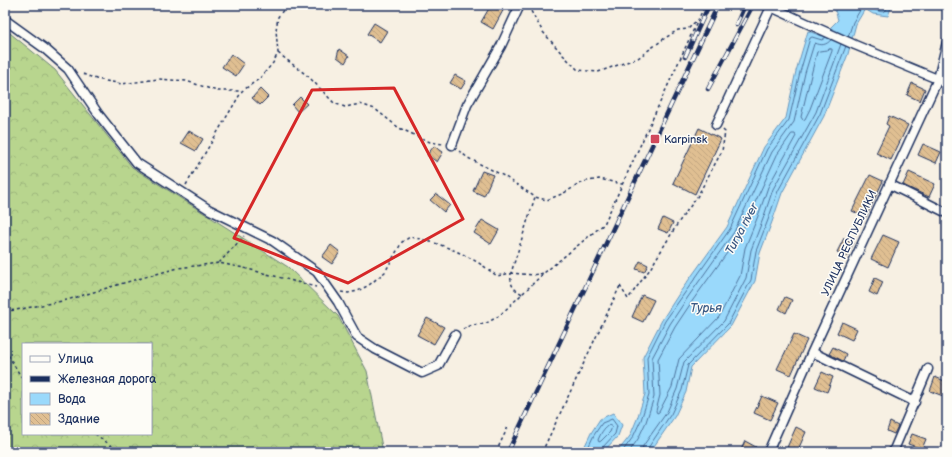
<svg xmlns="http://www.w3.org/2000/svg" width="952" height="457" font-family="'Balsamiq Sans',sans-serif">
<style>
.forest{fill:url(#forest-crowns);stroke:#6a8276;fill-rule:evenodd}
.water{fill:#9ad9fb;stroke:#6795bc}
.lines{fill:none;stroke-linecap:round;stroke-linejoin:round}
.shore{stroke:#4e739d;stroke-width:1}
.building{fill:url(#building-back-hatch);stroke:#1b2f5e}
.street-casing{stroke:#1b2f5e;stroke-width:11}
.path{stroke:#1b2f5e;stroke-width:1.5;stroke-dasharray:3 3;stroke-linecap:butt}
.street{stroke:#fdfcf7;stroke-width:8}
.rail-casing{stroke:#1b2f5e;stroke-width:4.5}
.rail{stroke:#fdfcf7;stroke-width:3;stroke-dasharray:9;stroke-linecap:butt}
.marked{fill:none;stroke:#d62828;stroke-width:3;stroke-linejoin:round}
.poi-dot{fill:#d1495b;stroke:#fdfcf7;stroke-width:1.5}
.labels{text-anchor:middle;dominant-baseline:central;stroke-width:3;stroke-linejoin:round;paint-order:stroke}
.poi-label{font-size:11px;fill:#1b2f5e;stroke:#fdfcf7;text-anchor:start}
.street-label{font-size:11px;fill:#1b2f5e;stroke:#fdfcf7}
.water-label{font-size:12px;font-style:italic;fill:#3b5a85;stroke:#fdfcf7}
</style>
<defs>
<pattern id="forest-crowns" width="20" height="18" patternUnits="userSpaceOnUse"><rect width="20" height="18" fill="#b8d58e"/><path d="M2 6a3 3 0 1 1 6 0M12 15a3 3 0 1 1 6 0" fill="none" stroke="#9eb77d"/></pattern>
<pattern id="building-back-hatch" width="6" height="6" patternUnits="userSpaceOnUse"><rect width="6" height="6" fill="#e0bf92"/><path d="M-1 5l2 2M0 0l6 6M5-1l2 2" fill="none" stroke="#c0a480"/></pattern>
</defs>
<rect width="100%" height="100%" fill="#f7f0e3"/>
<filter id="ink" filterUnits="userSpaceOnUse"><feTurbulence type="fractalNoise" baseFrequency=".025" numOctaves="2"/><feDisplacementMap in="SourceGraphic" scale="8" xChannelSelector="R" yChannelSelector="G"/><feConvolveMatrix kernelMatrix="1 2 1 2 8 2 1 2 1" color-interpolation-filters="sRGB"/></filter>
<g filter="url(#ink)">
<path class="forest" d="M5 29 55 70 132 167 288 267 338 316 367 371 383 452H5ZM23 344H151V434H23Z"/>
<path class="water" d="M828 5H892L888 16 873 14 865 9 856 24 848 54 824 116 782 193 772 222 760 253 755 281 731 326 691 367 686 392 675 416 650 452H606L618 451 630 436 637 419 645 394 643 357 662 320 680 292 727 227 764 147 786 118 796 71 808 31 822 36 838 20 835 10Z
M613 413 622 425 618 436 603 452H582L591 433 600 419Z"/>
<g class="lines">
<path class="shore" d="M848 37 853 22 862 7 866 6C870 7 881 14 885 11 886 11 888 6 888 5
M830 49H832V51L810 109 805 119 803 120 801 117 811 75 817 52C820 50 826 51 830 49Z
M792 134H795L796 136 768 187 758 216 745 248 740 276 719 317 679 359 672 387 659 412 657 413 656 411 660 395 658 359 675 327 693 300 740 235 777 155Z
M609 425 612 427 610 432 601 441 599 442 598 440C600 435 604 427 609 425Z
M586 452 594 435 602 423 612 419 617 426 615 434 602 448 601 452
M622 452 633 437 641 420 649 395 647 357 665 321 684 294 730 229 767 149 789 120 800 72 810 38 812 37 822 40 826 37
M629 452 638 439 646 422 654 397 652 358 670 324 688 297 734 232 772 152 794 122 805 73 814 44 815 43C822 46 826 45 831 40
M642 452 643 446 667 412 677 389 684 362 724 321 746 278 751 250 763 219 773 189 816 112 841 44
M647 452 648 448 671 414 682 390 688 365 728 324 751 280 756 251 768 220 778 191 820 114 846 46"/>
</g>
<path class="building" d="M491 5H506L493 29 481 22Z
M374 23 387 31 380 42 367 34Z
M339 49 349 56 345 63 337 57Z
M231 54 244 64 236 76 222 67Z
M455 75 466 81 461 89 450 83Z
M912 83 925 89 920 101 907 95Z
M260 89 268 97 260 105 252 98Z
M300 97 307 104 298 112 292 105Z
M889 116 908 125 891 160 876 153 889 126 886 124Z
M699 128 721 139 695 194 673 183Z
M189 131 203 139 196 151 181 143Z
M923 144 941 152 936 163 918 155Z
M434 146 443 152 437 162 427 155Z
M482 171 493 175 484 196 473 191Z
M909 172 935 184 929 197 903 185Z
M870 175 883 181 866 217 852 211Z
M436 194 450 205 444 212 430 200Z
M663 218 673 223 668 233 658 229Z
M482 220 499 230 491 244 474 233Z
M883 235 899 242 888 267 871 259Z
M844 238 853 243 847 257 837 252Z
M331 245 340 252 332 264 322 257Z
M640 261 648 265 644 272 636 269Z
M875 278 883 282 877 296 869 292Z
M642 295 654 300 643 322 632 317Z
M785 297 792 300 786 313 779 309Z
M427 318 444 327 434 344 417 335Z
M842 322 857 329 852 340 837 333Z
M794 334 807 340 791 375 777 369Z
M833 347 846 354 843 361 829 354Z
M822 372 833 377 827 392 815 387Z
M935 377 947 382V385L943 396 930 391Z
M762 396 778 403 770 420 754 413Z
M890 422 898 426 894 434 887 431Z
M796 427 806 432 797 452H785Z
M912 434 926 439 922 449 908 444Z
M745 441 756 447 754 452H740Z"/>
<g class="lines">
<defs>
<path id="street" d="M5 19 8 22 44 48 68 69 99 115 137 163 210 210 273 241 317 272 338 302 357 337 375 349 422 373 438 366 455 335
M716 125 771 7 855 45 947 83
M452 145 467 105 501 46 520 5
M889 184 947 213
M812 352 915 402
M768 452 812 352 938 79 947 42
M893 452 928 369"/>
</defs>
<use href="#street" class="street-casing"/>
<path class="path" d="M528 6 543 32 563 55 578 70 598 72 638 58 665 38 678 30 688 29 696 21
M278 53 309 77 334 103 345 107 360 104 375 109 399 128 430 142 443 144
M83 74 96 79 122 84 158 79 186 81 217 91H242
M459 151 468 158 504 176 535 197 547 200 564 193 583 182 599 179 622 184
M186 185 242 91 259 79 273 63 278 53 276 30 278 17 287 5
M219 263 244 236
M620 286 628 299 650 269 678 223 697 197 722 151 725 132 722 129
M341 292 348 293 358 291 369 285 385 272 402 242 410 237C433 241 457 250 477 262 484 266 490 271 497 276L511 273 533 275 544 273
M522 294C512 288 510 285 511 273L535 197
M5 311 16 310 67 300 127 282 178 268 219 263 244 268 316 287
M463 329 472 325 485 324 499 316 544 273 604 224 704 7 698 5
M5 350 23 380
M95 434 120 452
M496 452 508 427
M542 452 620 286"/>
<use href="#street" class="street"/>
<defs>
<path id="rail" d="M736 25 745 5
M685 57 709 5
M708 89 753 5
M508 452 718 5"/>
</defs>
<use href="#rail" class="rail-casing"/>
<use href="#rail" class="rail"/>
</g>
</g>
<path class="marked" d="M394 88 463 219 348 283 234 238 312 90Z"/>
<rect class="poi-dot" x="650" y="134" width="10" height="10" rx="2"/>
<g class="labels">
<g class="poi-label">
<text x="664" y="139">Karpinsk</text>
</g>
<g class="street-label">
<text transform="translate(849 243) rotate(-65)">УЛИЦА РЕСПУБЛИКИ</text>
</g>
<g class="water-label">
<text transform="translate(742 229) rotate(-62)">Turya river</text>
<text x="706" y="308">Турья</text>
</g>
</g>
<rect width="952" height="457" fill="none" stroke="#fdfcf7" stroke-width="20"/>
<rect x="10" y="10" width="932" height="437" fill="none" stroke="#1b2f5e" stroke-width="1.5" filter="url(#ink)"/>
<rect x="22" y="343" width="130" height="92" fill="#fdfcf7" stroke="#a3aaba"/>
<rect x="30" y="356" width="20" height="6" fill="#fdfcf7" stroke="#a3aaba"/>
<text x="58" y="363" font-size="12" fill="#1b2f5e">Улица</text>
<rect x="30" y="376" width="20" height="6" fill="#1b2f5e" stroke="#a3aaba"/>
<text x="58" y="383" font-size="12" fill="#1b2f5e">Железная дорога</text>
<rect x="30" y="393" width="20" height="12" fill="#9ad9fb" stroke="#a3aaba"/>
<text x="58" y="403" font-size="12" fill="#1b2f5e">Вода</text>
<rect x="30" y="413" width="20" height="12" fill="url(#building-back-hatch)" stroke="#a3aaba"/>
<text x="58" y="423" font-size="12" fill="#1b2f5e">Здание</text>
</svg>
